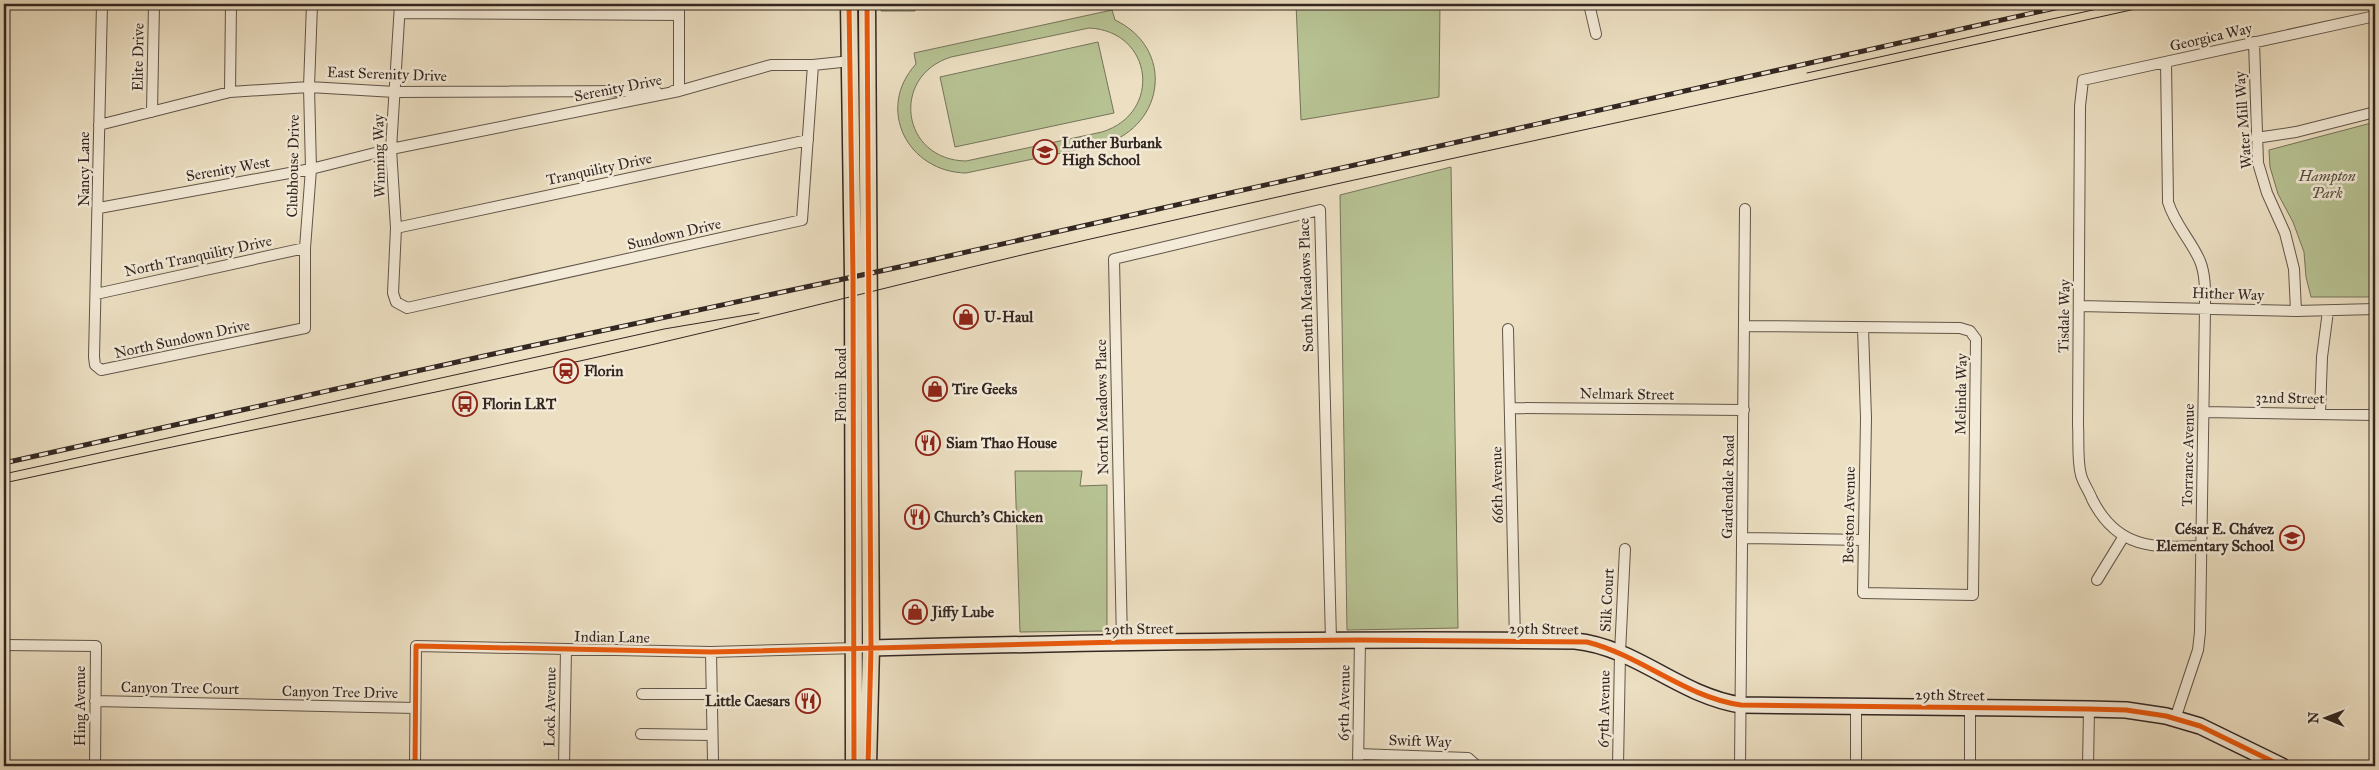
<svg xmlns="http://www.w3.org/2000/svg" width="2379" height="770" font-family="'IM FELL Great Primer',serif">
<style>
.green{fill:#b7c293;stroke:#75745a;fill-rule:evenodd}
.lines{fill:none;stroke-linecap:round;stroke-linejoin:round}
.street-casing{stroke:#61554a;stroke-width:12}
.secondary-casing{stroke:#332722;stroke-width:18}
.primary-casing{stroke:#332722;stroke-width:19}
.street{stroke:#f3ead7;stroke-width:10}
.secondary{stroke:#f3ead7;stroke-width:15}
.primary{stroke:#ecdfc2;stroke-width:16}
.tram{stroke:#332722;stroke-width:1}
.rail-casing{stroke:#332722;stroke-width:5}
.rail{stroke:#f3ead7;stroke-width:3;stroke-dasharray:9;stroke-linecap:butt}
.cycleway-casing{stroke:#f3ead7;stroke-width:8}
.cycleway{stroke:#e8590c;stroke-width:5}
.labels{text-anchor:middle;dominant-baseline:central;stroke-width:5;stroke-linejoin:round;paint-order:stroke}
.street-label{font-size:15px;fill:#332722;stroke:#f3ead7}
.poi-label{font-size:15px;font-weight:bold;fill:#332722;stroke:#f3ead7;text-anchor:start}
.park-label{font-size:15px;font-style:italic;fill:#544e3e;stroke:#f3ead7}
</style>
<rect width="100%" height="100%" fill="#ecdfc2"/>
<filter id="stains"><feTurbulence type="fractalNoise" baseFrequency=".004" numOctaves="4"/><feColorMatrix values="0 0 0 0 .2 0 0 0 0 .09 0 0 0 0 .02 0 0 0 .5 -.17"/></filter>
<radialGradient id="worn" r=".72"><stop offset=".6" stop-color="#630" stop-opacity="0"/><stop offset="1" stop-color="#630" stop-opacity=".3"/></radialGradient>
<path class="green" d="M881 4H915V11H881Z
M1296 4H1440L1439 97 1301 120Z
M1112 10 1115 20C1174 48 1166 124 1105 144L966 173C908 172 875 109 916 64L914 53ZM1089 28C1153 31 1163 113 1102 132L966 161C901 160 890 76 951 57Z
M1098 42 1114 113 955 147 940 77Z
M2375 122V297H2311L2306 277 2304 252 2293 222 2278 194 2270 167 2269 150Z
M1451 167 1458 628 1347 630 1340 195Z
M1015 471H1082L1080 486 1107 485V631L1020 632Z"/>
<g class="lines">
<defs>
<path id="street" d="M102 4 94 357 95 365 101 370 305 328V248L311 169 309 87 312 4
M400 4 391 149 396 228 393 293 396 302 407 308 802 220 813 65
M1589 4 1596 34
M400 13 679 15
M2254 42 2258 163 2267 193 2285 233 2294 269 2296 311
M2166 62 2168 202C2175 225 2191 240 2200 261 2206 276 2205 293 2205 308L2200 632 2198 650 2175 719
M673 91H679V4
M230 92 231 4
M152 112 154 4
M99 125 230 92 309 87 395 92 656 91
M2256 138 2296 132 2375 112
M99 208 311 169 391 149 679 91 771 65H813L851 61
M396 228 808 140
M96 294 305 248
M2080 306 2296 311 2375 309
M1745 326 1960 328 1970 331 1976 339 1973 595 1863 593 1866 418 1863 328
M1508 329 1515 641
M1510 408 1744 410
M2204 412 2375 415
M2320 413 2322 357 2328 311
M1742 538 1864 540
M2202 546C2153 548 2117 549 2092 499 2089 491 2083 483 2081 475 2077 460 2079 441 2078 425L2080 106 2083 80 2375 16
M2097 580 2124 536
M1122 642 1114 259 1320 210 1331 640
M4 645 96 646 95 766
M711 652 713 761
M642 694H712
M95 701 415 708
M641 734 712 735
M1358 754 1468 758 1477 766
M415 766 416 646 711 652 857 648
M564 766 566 649
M1358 766 1360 640
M1618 766 1620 653 1625 549
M1740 766 1745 209
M1856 766V707
M1970 766V708
M2088 766 2089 709"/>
<path id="secondary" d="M871 648C1105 642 1340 638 1575 641 1636 647 1680 696 1741 705L2089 709 2126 710 2166 716 2200 726 2282 766"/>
<path id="primary" d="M849 4 853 277 854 766
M867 4 871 648 868 766"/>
</defs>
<use href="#street" class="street-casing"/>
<use href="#secondary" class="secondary-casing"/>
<use href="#primary" class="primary-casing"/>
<use href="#street" class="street"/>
<use href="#secondary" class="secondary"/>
<use href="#primary" class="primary"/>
<path class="tram" d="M1807 73 2120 4
M4 474 664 329 759 313
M4 483C199 440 395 402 589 359 756 322 920 278 1086 240 1442 159 1801 84 2158 4"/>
<defs>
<path id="rail" d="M4 463 484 356 904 266 2073 4"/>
</defs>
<use href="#rail" class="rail-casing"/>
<use href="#rail" class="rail"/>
<defs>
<path id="cycleway" d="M849 4 853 277 854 766
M867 4 871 648 868 766
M415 766 416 646 711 652 1122 642 1360 640 1587 642C1642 656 1685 697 1741 705L2089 709 2126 710 2166 716 2200 726 2282 766"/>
</defs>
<use href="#cycleway" class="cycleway-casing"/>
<use href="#cycleway" class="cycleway"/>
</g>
<defs>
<symbol id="school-ring" viewBox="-11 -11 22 22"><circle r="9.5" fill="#f3ead7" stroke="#8f2418" stroke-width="1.5"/><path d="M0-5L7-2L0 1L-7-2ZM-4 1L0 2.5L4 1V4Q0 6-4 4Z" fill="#8f2418"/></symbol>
<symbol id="shop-ring" viewBox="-11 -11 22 22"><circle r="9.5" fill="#f3ead7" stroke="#8f2418" stroke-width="1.5"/><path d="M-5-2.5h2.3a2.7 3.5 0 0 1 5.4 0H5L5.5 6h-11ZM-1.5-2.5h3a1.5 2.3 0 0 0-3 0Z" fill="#8f2418"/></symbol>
<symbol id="station-ring" viewBox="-11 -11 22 22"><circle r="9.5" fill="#f3ead7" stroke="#8f2418" stroke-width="1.5"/><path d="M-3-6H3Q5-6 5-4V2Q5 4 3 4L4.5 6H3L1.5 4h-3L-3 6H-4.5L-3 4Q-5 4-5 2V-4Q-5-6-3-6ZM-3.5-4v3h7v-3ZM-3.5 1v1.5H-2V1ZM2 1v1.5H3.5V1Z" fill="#8f2418"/></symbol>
<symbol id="bus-ring" viewBox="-11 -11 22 22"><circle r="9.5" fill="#f3ead7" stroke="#8f2418" stroke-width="1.5"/><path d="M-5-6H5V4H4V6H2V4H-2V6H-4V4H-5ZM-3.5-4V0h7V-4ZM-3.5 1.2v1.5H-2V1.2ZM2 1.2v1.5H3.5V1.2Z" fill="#8f2418"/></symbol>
<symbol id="restaurant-ring" viewBox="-11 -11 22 22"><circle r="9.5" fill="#f3ead7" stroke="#8f2418" stroke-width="1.5"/><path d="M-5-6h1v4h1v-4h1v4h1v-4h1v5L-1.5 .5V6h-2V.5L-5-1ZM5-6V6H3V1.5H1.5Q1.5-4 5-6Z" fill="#8f2418"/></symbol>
</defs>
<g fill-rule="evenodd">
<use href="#school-ring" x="1031" y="138" width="28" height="28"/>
<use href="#shop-ring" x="952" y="303" width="28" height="28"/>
<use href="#station-ring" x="552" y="357" width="28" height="28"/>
<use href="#shop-ring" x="921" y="375" width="28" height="28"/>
<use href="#bus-ring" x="451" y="390" width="28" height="28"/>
<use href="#restaurant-ring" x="914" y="429" width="28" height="28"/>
<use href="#restaurant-ring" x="903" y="503" width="28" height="28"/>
<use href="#school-ring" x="2278" y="524" width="28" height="28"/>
<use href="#shop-ring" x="901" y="598" width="28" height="28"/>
<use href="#restaurant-ring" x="794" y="687" width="28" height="28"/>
</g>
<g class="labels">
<g class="street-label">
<text transform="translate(2211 37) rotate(-13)">Georgica Way</text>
<text transform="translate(138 57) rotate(-89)">Elite Drive</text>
<text transform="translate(387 74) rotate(2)">East Serenity Drive</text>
<text transform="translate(618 88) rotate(-11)">Serenity Drive</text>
<text transform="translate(2243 120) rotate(-94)">Water Mill Way</text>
<text transform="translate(379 156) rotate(-91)">Winning Way</text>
<text transform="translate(293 166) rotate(-89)">Clubhouse Drive</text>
<text transform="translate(84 169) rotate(-90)">Nancy Lane</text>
<text transform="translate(228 169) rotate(-10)">Serenity West</text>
<text transform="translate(599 169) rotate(-12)">Tranquility Drive</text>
<text transform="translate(674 234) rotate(-13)">Sundown Drive</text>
<text transform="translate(198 256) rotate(-12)">North Tranquility Drive</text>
<text transform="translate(1306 285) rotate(-92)">South Meadows Place</text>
<text transform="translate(2228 294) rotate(2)">Hither Way</text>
<text transform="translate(2064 316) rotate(-89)">Tisdale Way</text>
<text transform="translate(182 339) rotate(-12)">North Sundown Drive</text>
<text transform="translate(841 385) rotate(-90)">Florin Road</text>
<text transform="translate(1627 394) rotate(1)">Nelmark Street</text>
<text transform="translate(1961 394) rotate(-89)">Melinda Way</text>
<text transform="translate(2290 398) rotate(1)">32nd Street</text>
<text transform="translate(1102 407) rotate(-91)">North Meadows Place</text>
<text transform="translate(2188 455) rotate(-89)">Torrance Avenue</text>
<text transform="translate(1497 485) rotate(-91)">66th Avenue</text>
<text transform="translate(1728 487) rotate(-89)">Gardendale Road</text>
<text transform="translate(1849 515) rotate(-89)">Beeston Avenue</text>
<text transform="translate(1607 600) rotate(-87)">Silk Court</text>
<text transform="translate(1139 629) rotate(-1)">29th Street</text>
<text transform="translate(1544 629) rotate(1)">29th Street</text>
<text transform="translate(612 637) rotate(1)">Indian Lane</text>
<text transform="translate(180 688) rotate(1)">Canyon Tree Court</text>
<text transform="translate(340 692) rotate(1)">Canyon Tree Drive</text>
<text transform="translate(1950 695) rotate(1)">29th Street</text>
<text transform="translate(1344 703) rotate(-89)">65th Avenue</text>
<text transform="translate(80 706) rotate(-90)">Hing Avenue</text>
<text transform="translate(550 707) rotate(-89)">Lock Avenue</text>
<text transform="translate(1604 709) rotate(-89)">67th Avenue</text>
<text transform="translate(1420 741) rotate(2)">Swift Way</text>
</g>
<g class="poi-label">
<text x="1062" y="143">Luther Burbank<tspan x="1062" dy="17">High School</tspan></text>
<text x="984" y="317">U-Haul</text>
<text x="584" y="371">Florin</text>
<text x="952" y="389">Tire Geeks</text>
<text x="482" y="404">Florin LRT</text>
<text x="946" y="443">Siam Thao House</text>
<text x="934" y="517">Church's Chicken</text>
<text x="2274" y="529" text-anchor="end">César E. Chávez<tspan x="2274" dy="17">Elementary School</tspan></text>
<text x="932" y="612">Jiffy Lube</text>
<text x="790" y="701" text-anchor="end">Little Caesars</text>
</g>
<g class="park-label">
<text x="2327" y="176">Hampton<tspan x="2327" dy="17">Park</tspan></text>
</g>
</g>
<rect width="2379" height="770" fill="none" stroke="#ecdfc2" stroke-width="20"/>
<rect x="5" y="5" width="2369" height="760" fill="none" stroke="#332722" stroke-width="2.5"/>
<rect x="10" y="10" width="2359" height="750" fill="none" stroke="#332722"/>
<g transform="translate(2326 718) rotate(271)" stroke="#f3ead7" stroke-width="4" paint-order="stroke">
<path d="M0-4L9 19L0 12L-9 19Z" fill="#332722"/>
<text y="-8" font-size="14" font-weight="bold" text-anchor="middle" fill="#332722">N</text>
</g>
<rect width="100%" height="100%" filter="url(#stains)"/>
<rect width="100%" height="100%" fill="url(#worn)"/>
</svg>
